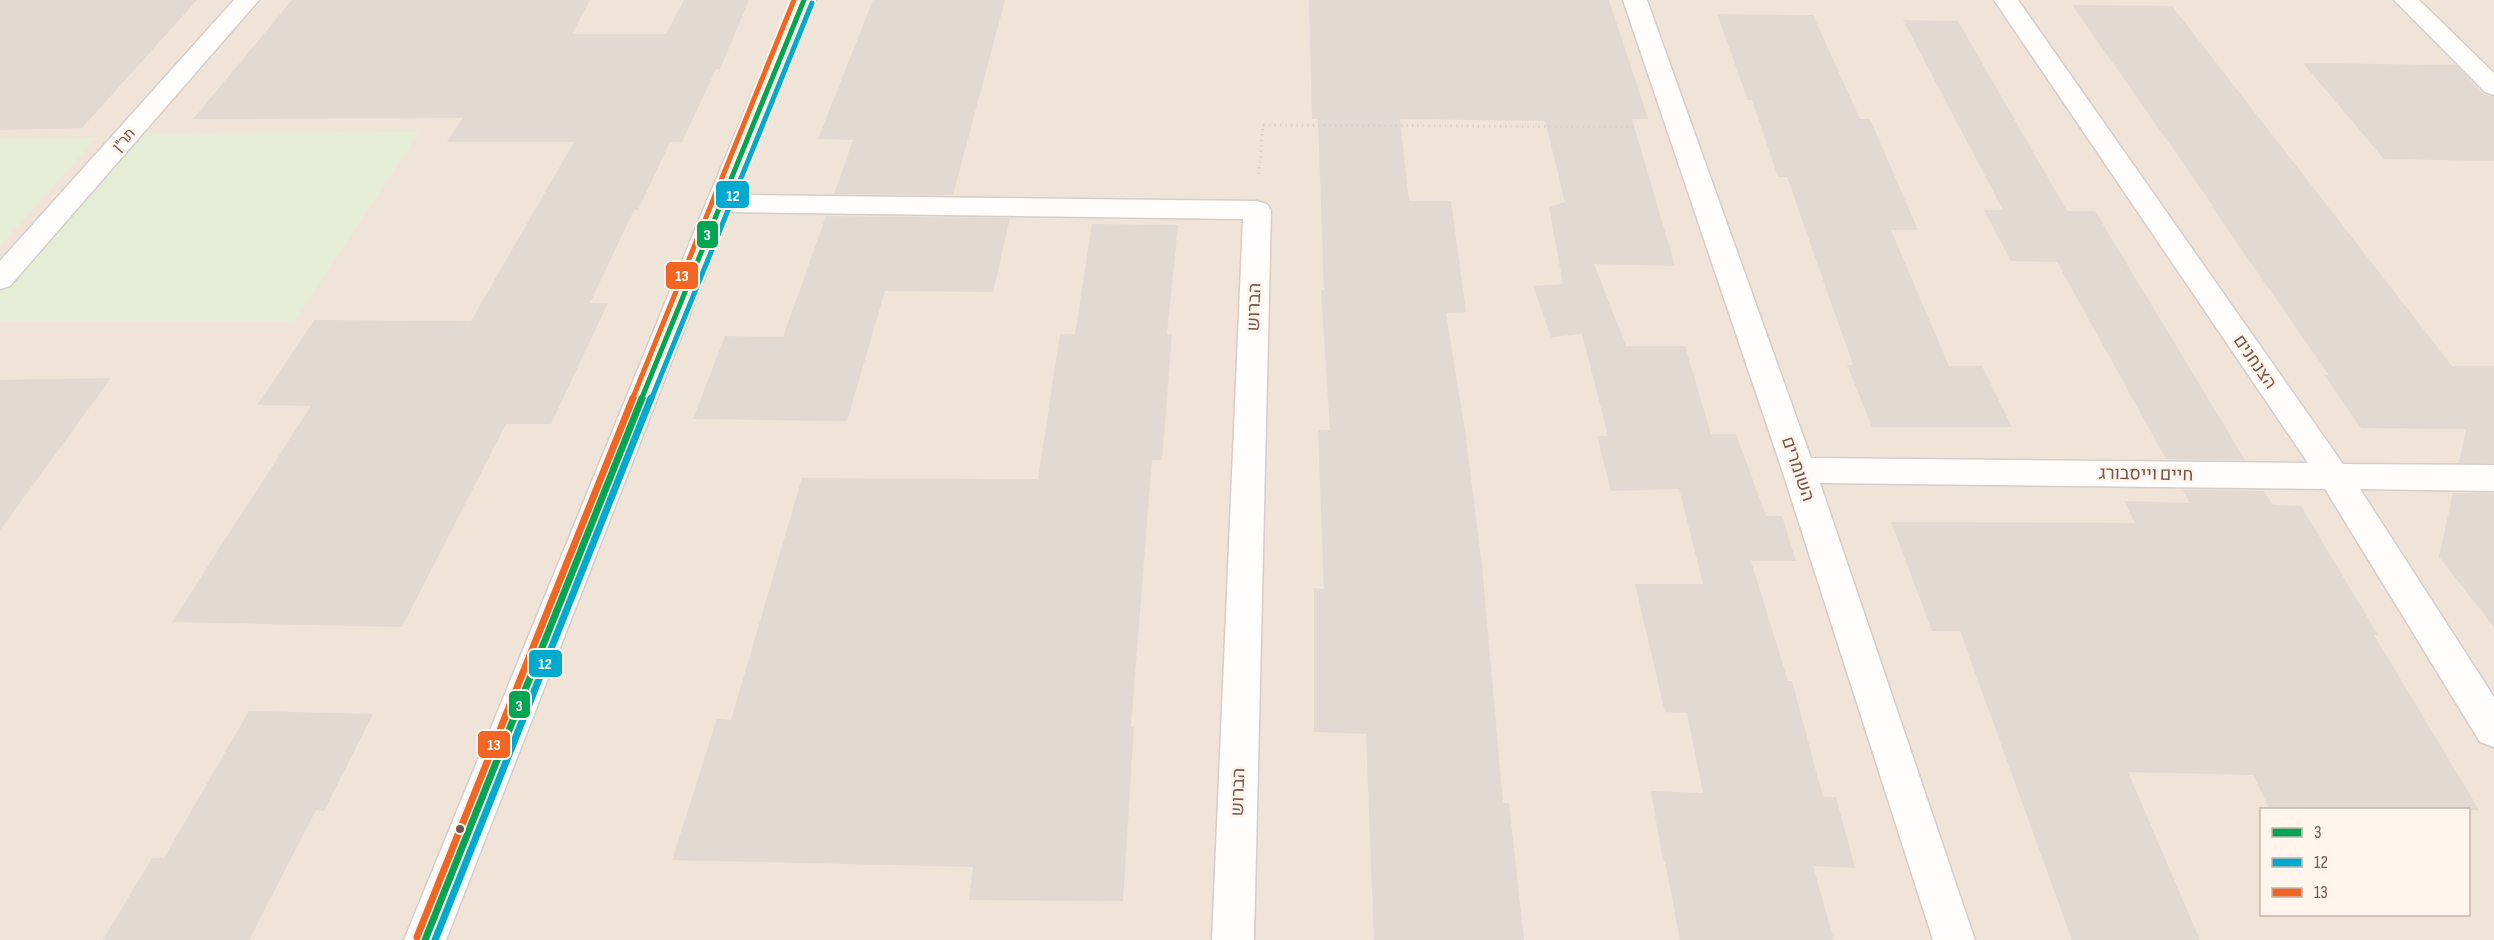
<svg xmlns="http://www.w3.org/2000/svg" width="2494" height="940" font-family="'Sofia Sans Condensed',Heebo,sans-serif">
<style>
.residential{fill:#f0e3d8;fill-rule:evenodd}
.green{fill:#e6edd6}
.building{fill:#e3d9d3}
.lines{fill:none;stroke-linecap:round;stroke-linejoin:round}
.minor-casing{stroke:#d6cdc8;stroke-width:3}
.path{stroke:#dad0ce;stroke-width:3;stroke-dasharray:1.5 4;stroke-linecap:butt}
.minor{fill:#fefdfc;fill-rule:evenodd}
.bus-1-far1-casing{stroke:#fff5ec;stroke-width:9}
.bus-1-casing{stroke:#fff5ec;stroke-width:11}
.bus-2-far1-casing{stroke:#fff5ec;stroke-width:9}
.bus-2-casing{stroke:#fff5ec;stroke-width:11}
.bus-3-far1-casing{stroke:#fff5ec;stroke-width:9}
.bus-3-casing{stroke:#fff5ec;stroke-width:11}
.bus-1-far1{stroke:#00a651;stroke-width:5}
.bus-1{stroke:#00a651;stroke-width:7}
.bus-2-far1{stroke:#00a9ce;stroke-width:5}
.bus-2{stroke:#00a9ce;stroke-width:7}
.bus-3-far1{stroke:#f26522;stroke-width:5}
.bus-3{stroke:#f26522;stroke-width:7}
.bus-dot{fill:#75554b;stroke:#fff5ec;stroke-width:2}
.labels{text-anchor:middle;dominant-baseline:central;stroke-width:6;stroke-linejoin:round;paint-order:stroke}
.far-street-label{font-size:15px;fill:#75554b;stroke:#fff5ec}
.street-label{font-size:18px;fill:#75554b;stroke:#fff5ec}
.line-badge{stroke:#fff5ec;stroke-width:2}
.badge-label{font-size:16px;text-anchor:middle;font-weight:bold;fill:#fff}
</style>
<rect width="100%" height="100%" fill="#f7f1eb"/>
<path class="residential" d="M0 0H2494V940H0ZM2262 810H2468V914H2262Z"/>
<path class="green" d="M419 132 295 321 0 322V286L135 133Z
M97 137 0 246V138Z"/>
<path class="building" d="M0 0H197L82 128 0 130Z
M292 0H590L572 34H666L684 0H749L720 69H716L682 142H670L638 210H634L590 303H608L551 424H506L402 627 172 622 311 406 257 405 314 320 471 321 574 142H447L463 118 193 119Z
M873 0H1005L953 195 834 194 853 140 818 139Z
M1309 0H1609L1648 119H1632L1675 266 1594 264 1626 346H1685L1711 434H1736L1766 516H1782L1796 561H1751L1788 681H1792L1823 797H1836L1855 868 1813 866 1834 940H1680L1665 861H1663L1651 791 1703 793 1687 713 1665 712 1635 584H1703L1679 489 1611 491 1597 436H1608L1582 334 1551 337 1533 286 1563 284 1549 207 1565 202 1545 121 1400 119 1409 201H1451L1466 312 1446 313 1465 430 1482 566 1503 803H1509L1524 940H1374L1366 734 1314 732V588L1324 589 1318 430H1330L1321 290H1324L1318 119H1312Z
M2072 5 2172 6 2452 366H2494V463H2459L2466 429 2361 428 2324 375H2329L2212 207H2214Z
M1717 14 1813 15 1860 119H1870L1918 230H1891L1949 366H1982L2012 427H1872L1847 365H1853L1787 177H1778L1752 100H1748Z
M1903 20 1958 21 2067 211H2095L2245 460 2166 459 2057 262 2011 261 1984 210H2003Z
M2303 63 2456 65 2483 94 2494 97V161L2384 159Z
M826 216 1010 218 993 292 885 291 847 421 693 419 725 336 783 337Z
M1092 224 1178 225 1167 334H1172L1162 460H1152L1131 726H1134L1123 901 969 900 973 867 672 860 717 719 731 720 802 478 1038 479 1060 334H1075Z
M111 378 0 530V380Z
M2183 490 2264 491 2273 505 2301 506 2378 635H2374L2479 810H2270L2253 775 2128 772 2200 940H2072L1960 631H1932L1891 522 2135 523 2124 501 2190 503Z
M2453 493H2494V627L2439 557Z
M249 711 373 714 324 811 316 810 249 940H103L152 858H164Z"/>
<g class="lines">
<defs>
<path id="minor" d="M234 0H259L10 286 0 289V261Z
M792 0H816L737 195 1257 201 1267 204 1271 210 1254 940H1212L1243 219 730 212 446 940H404L706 203Z
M1623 0H1647L1811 458 2308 463 1994 0H2018L2343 464 2494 465V491L2360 489 2494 697V747L2480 742 2325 489 1820 483 1975 940H1933L1782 470Z
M2394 0H2419L2494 73V95L2485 92Z"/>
</defs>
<use href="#minor" class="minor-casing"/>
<path class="path" d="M1259 174 1263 125 1638 127"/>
<use href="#minor" class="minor"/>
<defs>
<path id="bus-1-far1" d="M641 400 804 0"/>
<path id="bus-1" d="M425 940 642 398"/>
<path id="bus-2-far1" d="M651 400 812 3"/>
<path id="bus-2" d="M435 940 651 398"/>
<path id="bus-3-far1" d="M632 400 794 0"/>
<path id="bus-3" d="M417 937 633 398"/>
</defs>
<use href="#bus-1-far1" class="bus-1-far1-casing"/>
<use href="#bus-1" class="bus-1-casing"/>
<use href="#bus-2-far1" class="bus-2-far1-casing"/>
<use href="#bus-2" class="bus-2-casing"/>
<use href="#bus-3-far1" class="bus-3-far1-casing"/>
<use href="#bus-3" class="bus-3-casing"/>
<use href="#bus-1-far1" class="bus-1-far1"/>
<use href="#bus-1" class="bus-1"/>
<use href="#bus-2-far1" class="bus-2-far1"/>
<use href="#bus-2" class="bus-2"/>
<use href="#bus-3-far1" class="bus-3-far1"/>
<use href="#bus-3" class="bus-3"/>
</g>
<circle class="bus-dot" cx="460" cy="829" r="5"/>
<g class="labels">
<g class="far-street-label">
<text transform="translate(124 140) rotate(-48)">תר"ן</text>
</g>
<g class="street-label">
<text transform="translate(1254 307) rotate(-88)">הברוש</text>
<text transform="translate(2255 362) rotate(55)">הצנחנים</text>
<text transform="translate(1798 469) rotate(71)">השומרים</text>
<text transform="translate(2146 474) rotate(1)">חיים וייסבורג</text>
<text transform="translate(1238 792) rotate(-88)">הברוש</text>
</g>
</g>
<g class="line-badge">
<rect x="715" y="180" width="35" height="29" rx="6" fill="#00a9ce"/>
<rect x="696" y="220" width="23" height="29" rx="6" fill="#00a651"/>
<rect x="665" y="261" width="34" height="29" rx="6" fill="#f26522"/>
<rect x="528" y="649" width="35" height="29" rx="6" fill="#00a9ce"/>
<rect x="508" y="690" width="23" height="29" rx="6" fill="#00a651"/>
<rect x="477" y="730" width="34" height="29" rx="6" fill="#f26522"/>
</g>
<g class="badge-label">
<text x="733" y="201">12</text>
<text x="707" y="240">3</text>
<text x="682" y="281">13</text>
<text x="545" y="669">12</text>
<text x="519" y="711">3</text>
<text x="494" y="750">13</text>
</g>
<rect x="2260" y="808" width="210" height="108" fill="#fff5ec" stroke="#c8b5ac" stroke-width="1.5"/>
<rect x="2272" y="828" width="30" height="9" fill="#00a651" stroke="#c8b5ac" stroke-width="1.5"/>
<text x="2314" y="838" font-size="18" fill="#75554b">3</text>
<rect x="2272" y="858" width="30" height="9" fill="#00a9ce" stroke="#c8b5ac" stroke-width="1.5"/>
<text x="2314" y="868" font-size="18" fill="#75554b">12</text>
<rect x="2272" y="888" width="30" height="9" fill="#f26522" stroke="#c8b5ac" stroke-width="1.5"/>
<text x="2314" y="898" font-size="18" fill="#75554b">13</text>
</svg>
